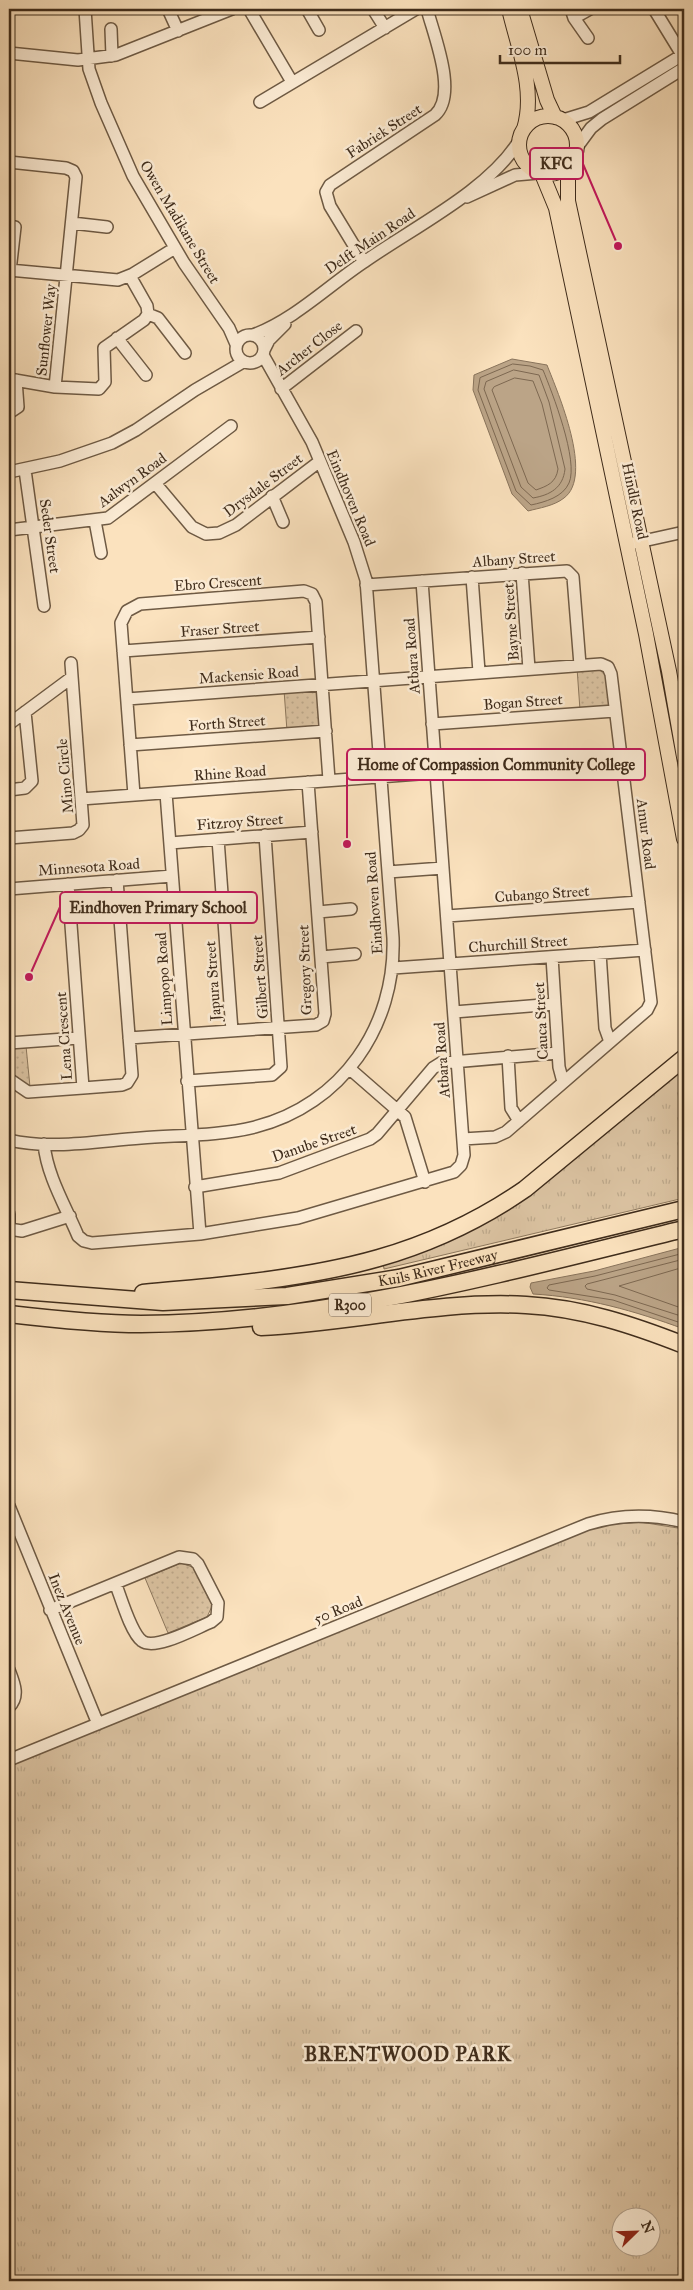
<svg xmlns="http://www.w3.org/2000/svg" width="693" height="2290" font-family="'IM FELL Great Primer',serif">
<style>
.grass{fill:url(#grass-tufts);stroke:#8d785e;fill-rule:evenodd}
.park{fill:url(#park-dots);stroke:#8d785e}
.water{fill:#bba487;stroke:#89745c}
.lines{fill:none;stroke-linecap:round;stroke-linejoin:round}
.shore{stroke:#7d6851;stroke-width:1}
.minor-casing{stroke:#6e5a44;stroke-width:14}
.major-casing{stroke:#3f2c1b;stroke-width:16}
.highway-casing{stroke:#3f2c1b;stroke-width:19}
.minor{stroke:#fcecd5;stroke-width:11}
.major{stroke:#fbe2be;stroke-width:14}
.highway{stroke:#fbe2be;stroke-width:16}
.labels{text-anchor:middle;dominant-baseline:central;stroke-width:5;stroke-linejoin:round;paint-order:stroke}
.shield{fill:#fcecd5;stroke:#786653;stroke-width:1}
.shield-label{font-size:14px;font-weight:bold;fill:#3f2c1b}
.street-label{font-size:15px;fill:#3f2c1b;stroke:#fcecd5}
.district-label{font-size:20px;font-weight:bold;letter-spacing:1px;fill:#3f2c1b;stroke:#fcecd5}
.leader{fill:none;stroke:#c2185b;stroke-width:2}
.callout-dot{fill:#c2185b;stroke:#fcecd5;stroke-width:2}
.callout{fill:#fcecd5;stroke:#c2185b;stroke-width:2}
.callout-label{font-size:16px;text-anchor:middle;font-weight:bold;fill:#3f2c1b}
</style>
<defs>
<pattern id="grass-tufts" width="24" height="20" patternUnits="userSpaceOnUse" patternTransform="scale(1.25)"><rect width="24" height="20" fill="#dbc3a2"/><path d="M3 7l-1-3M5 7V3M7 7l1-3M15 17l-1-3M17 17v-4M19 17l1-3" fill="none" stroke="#bda88b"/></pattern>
<pattern id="park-dots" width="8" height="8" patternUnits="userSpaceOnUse" patternTransform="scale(1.25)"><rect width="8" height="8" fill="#dbc3a2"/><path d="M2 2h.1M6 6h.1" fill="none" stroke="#bda88b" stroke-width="1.8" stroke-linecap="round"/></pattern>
</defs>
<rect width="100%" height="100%" fill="#fbe2be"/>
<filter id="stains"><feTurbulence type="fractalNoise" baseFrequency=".004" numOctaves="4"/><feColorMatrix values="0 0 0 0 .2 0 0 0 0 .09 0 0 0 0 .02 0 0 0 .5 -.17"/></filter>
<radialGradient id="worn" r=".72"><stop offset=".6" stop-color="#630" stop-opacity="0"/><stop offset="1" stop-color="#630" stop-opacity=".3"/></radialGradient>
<path class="grass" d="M684 1066V1198L384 1269 383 1263C402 1257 422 1253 441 1245 533 1203 607 1130 684 1066Z
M640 1522 684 1529V2281H9V1766L590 1529 614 1524ZM620 2218H650V2248H620Z"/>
<path class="park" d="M577 668H605L611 703 609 707 580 710Z
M284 690H318L320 727 287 731Z
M26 1046 30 1087 9 1074V1048Z
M181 1563 195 1568 213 1604 207 1617 168 1633 145 1578Z"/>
<path class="water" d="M512 359 547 365C558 393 594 476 564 498 554 506 539 508 528 511L512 494 473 390 474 375Z
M684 1247V1329C635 1311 586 1297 533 1294L530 1287 531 1283 594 1271Z"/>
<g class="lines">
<path class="shore" d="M513 364 530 366 543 370C552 392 579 461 569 483 563 497 545 502 531 505L516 491 478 390 480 378Z
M514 370 539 375 549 402 565 469C563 488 550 495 533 498L521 487 484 389 486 382Z
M515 378 533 381 542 404 558 469C556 483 547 486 536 490L528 483 492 390 494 387Z
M684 1253 595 1276 549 1285 547 1288 549 1290 613 1300 684 1324
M684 1259 587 1284 585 1286 587 1289 615 1295 684 1317
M684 1267 619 1286 684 1309"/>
<defs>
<path id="minor" d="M85 9 89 69 101 103 133 176 184 263 229 328 236 344
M168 9 178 31
M249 9 292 82
M307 9 319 30
M373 9 385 28
M571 9 574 18 588 38
M654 9 684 58
M574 18 590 9
M111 29 112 56
M9 53 78 60 116 55 232 9
M260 102 416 9
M563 120 589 112 684 54
M577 147 591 128 602 119 684 68
M9 162 66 168 73 171 76 177 55 387
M467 197 515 175 538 173
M72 223 107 227
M364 262 330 206 326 192 330 185 435 115C458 94 434 36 427 9
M9 270 118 280 133 274 175 248
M10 271 15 227
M130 276 147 306 148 314
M148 314 158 318 185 353
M236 349a14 14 0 1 1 28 0a14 14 0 1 1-28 0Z
M253 335C294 320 328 286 364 262 412 228 488 191 519 141
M117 338 146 375
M264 350 269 340 285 324
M9 379 55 387 99 389 105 382 104 348 144 320 148 314
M281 389 356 331
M9 413 18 407 16 380
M25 470 44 606
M9 472 60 461 112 443 136 430 195 390 243 362
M155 483 192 527 206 534 219 533 236 525 320 461
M272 496 283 522
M95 521 101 553
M9 530 108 518 231 426
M634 543 684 532
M522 573 529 669
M472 577 479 672
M366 585 567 571 573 577 580 665
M123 651 319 637
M127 699 601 664 608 667 611 674 651 1002 647 1010 506 1132 495 1137 463 1139
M9 724 71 678
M432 724 615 711
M130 745 326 731
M9 790 25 788 32 781 25 712
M166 793 200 1234 298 1218 454 1172 461 1165 464 1155 422 581
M134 795 121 623 127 611 140 604 304 591 312 594 316 602 329 780
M81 799 621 759
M9 838 73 833 79 830 83 825 71 663
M218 839 232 1031
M170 843 312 832
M388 872 443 868
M68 884 83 1088 122 1085 127 1083 132 1075 117 880
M9 889 172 876
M318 912 351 909
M447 916 639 902
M600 953 605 1028 610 1042
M321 957 355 954
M552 957 559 1067 563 1082
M393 968 645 950
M454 1012 555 1004
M129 1038 316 1025 323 1021 325 1014 308 782
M9 1043 79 1038
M508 1056 511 1108 519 1121
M350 1069 405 1117 425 1182
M9 1079 28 1092 83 1088
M187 1081 272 1075 281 1067 265 835
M9 1140C51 1150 98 1141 141 1138 178 1135 218 1136 255 1127 342 1105 396 1026 393 938L366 580 354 542 312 442 263 355
M44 1144C47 1176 66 1207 78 1236L84 1241 92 1243 200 1234
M195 1187 279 1173 370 1139 377 1134 433 1068 441 1063 558 1053
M9 1214V1224
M9 1229 22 1231 70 1216
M9 1506 98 1724
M50 1610 179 1557 193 1559 198 1564 218 1603 217 1617 211 1622C196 1628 155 1651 142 1641 131 1633 121 1598 116 1585
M9 1670C14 1683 20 1696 9 1707
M9 1760 588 1524C620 1514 652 1514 684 1522"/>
<path id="major" d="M509 9C518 48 536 90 524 129
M520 9 547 100 555 117
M519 145a29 29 0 1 1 58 0a29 29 0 1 1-58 0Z
M573 160 568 179V201L669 671 684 757
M542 174 556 208 646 634 684 839"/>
<g id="highway">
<path id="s1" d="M9 1290 163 1302 287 1296 399 1278 684 1209"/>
<path d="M143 1293C168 1290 193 1289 218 1286 333 1274 428 1256 525 1189L684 1058"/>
<path d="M9 1314C52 1319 97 1324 141 1324 326 1323 506 1272 684 1229"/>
<path d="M261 1327C349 1323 438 1300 526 1305 582 1308 633 1325 684 1345"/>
</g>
</defs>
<use href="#minor" class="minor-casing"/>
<use href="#major" class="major-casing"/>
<use href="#highway" class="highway-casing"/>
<use href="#minor" class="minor"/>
<use href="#major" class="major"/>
<use href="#highway" class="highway"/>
</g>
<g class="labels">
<rect class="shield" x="329" y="1293.5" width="42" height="23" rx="4"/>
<g class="shield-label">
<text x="350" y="1305">R300</text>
</g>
<g class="street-label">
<text transform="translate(384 131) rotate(-33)">Fabriek Street</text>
<text transform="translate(180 222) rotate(59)">Owen Madikane Street</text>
<text transform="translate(370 241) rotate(-34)">Delft Main Road</text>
<text transform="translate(46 330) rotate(-84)">Sunflower Way</text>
<text transform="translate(309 348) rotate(-38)">Archer Close</text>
<text transform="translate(132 480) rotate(-36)">Aalwyn Road</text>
<text transform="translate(263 485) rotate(-37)">Drysdale Street</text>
<text transform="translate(351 498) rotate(67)">Eindhoven Road</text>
<text transform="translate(635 501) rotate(78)">Hindle Road</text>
<text transform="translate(50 536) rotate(82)">Seder Street</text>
<text transform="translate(514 559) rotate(-4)">Albany Street</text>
<text transform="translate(218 583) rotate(-4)">Ebro Crescent</text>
<text transform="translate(511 622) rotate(-94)">Bayne Street</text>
<text transform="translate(220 629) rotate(-4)">Fraser Street</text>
<text transform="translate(412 656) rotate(-94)">Atbara Road</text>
<text transform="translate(249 675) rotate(-4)">Mackensie Road</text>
<text transform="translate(523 702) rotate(-4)">Bogan Street</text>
<text transform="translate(227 723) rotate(-4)">Forth Street</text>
<text transform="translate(230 773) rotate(-4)">Rhine Road</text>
<text transform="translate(65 776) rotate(-95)">Mino Circle</text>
<text transform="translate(240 822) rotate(-4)">Fitzroy Street</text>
<text transform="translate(646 834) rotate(83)">Amur Road</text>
<text transform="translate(89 867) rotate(-4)">Minnesota Road</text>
<text transform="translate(542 894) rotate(-4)">Cubango Street</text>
<text transform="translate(374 903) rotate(-94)">Eindhoven Road</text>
<text transform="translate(518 944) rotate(-4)">Churchill Street</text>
<text transform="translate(305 970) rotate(-92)">Gregory Street</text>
<text transform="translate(260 977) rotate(-94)">Gilbert Street</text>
<text transform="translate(164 979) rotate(-94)">Limpopo Road</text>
<text transform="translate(213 981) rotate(-94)">Japura Street</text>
<text transform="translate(541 1021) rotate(-93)">Cauca Street</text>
<text transform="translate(64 1036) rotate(-94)">Lena Crescent</text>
<text transform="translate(442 1060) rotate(-94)">Atbara Road</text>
<text transform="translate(314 1143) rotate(-19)">Danube Street</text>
<text stroke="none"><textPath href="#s1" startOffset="432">Kuils River Freeway</textPath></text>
<text transform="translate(67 1609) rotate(68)">Inez Avenue</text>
<text transform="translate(338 1610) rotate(-22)">50 Road</text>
</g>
<g class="district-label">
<text x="408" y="2054">BRENTWOOD PARK</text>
</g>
</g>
<path class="leader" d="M618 246L583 164M347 844L347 765M29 977L60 907"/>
<g class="callout-dot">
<circle cx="618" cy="246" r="5"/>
<circle cx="347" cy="844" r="5"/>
<circle cx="29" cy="977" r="5"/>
</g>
<g class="callout">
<rect x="530" y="148" width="53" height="31" rx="5"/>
<rect x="347" y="749" width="298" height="31" rx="5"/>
<rect x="60" y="892" width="197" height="31" rx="5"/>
</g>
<g class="callout-label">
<text x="556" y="169">KFC</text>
<text x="496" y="770">Home of Compassion Community College</text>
<text x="158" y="913">Eindhoven Primary School</text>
</g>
<rect width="693" height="2290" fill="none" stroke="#fbe2be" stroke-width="30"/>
<rect x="10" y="10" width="673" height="2270" fill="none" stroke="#3f2c1b" stroke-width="2.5"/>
<rect x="15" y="15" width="663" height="2260" fill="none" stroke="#3f2c1b"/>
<g transform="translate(636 2232) rotate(67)"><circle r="24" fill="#fcecd5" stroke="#b09f8b"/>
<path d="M0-4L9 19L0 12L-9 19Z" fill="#8f2418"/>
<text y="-8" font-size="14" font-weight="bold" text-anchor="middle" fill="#3f2c1b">N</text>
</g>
<path d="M500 55v8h120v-8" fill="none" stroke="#3f2c1b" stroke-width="2.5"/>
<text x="508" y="55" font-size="15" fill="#3f2c1b" stroke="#fcecd5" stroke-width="4" paint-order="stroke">100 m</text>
<rect width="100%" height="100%" filter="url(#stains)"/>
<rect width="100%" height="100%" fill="url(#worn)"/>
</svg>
